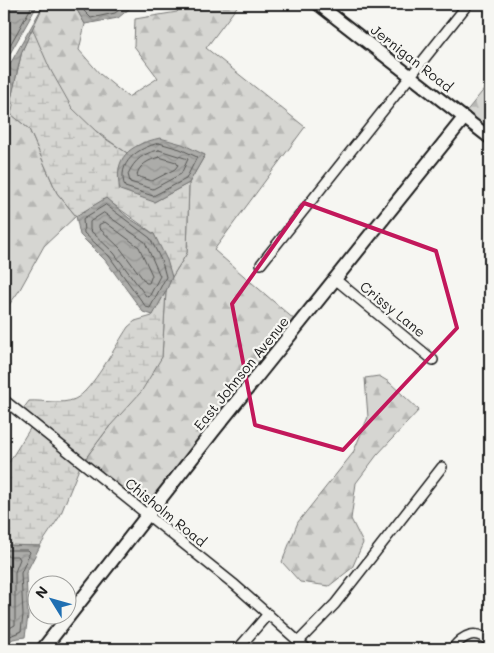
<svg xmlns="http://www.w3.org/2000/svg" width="494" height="653" font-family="Mali,sans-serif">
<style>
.forest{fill:url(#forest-firs);stroke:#797977}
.wetland{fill:url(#wetland-marsh);stroke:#797977}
.water{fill:url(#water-waves);stroke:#727271}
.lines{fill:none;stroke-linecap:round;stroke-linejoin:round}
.shore{stroke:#565654;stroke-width:1}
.minor-casing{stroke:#1c1c1c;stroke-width:12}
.tertiary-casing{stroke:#1c1c1c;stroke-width:15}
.secondary-casing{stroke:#1c1c1c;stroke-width:16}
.minor{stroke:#f6f6f2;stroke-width:9}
.tertiary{stroke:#f6f6f2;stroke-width:11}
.secondary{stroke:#f6f6f2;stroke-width:12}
.marked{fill:none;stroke:#c2185b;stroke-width:4;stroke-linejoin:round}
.labels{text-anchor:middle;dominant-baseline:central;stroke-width:4.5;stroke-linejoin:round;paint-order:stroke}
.street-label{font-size:14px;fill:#1c1c1c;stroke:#f6f6f2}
</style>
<defs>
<pattern id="forest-firs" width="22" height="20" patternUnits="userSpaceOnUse" patternTransform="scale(1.25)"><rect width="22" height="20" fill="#d6d6d2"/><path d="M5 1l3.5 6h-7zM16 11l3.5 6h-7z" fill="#b7b7b4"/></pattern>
<pattern id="wetland-marsh" width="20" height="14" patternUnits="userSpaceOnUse" patternTransform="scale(1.25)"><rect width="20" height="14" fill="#d6d6d2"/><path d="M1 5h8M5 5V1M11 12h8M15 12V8" fill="none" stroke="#b7b7b4"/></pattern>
<pattern id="water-waves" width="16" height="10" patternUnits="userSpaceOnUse" patternTransform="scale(1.25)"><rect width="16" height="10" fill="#acaca9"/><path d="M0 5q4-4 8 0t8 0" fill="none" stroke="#939391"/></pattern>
</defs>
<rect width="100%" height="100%" fill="#f6f6f2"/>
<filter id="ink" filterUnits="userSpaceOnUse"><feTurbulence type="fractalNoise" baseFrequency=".02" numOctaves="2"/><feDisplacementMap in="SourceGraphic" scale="10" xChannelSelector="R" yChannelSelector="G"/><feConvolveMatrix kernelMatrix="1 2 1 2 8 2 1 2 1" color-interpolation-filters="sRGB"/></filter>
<g filter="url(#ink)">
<path class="forest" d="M44 4H82L77 10 85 24 79 50 100 74 128 97 158 78 134 46 135 19 177 12 183 4H239L206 48 305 127 214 250 296 321 147 508 85 459 162 357 166 291 172 277 187 253 189 183 205 155 144 142 127 153C108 140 87 126 72 109 54 86 43 55 32 28Z
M490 82V116L482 127 465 113Z
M11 114 29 129 57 193 76 216 44 246 19 291 4 312V134Z
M379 376 389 382 419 410 377 455 356 483 351 519 363 543 352 568 329 586 300 582 282 562 298 522 353 453 368 417 365 378Z"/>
<path class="wetland" d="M32 28 50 69 72 108 101 136 127 153 154 202 189 183 187 253 172 277 154 234 106 199 76 216 57 193 29 129 11 114 13 105 11 99 22 51Z
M166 291 162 357 141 392 109 427 85 459 23 409 29 401C43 400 61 405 75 399 92 391 116 345 128 327L135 321 152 316Z
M31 427 80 466 60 516 40 546 4 545V470Z"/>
<path class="water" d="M4 4H38L4 64Z
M44 4 22 51 11 99 4 91V68L9 66Z
M82 4H135L118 18 85 24 77 10Z
M160 138 182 144 205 155 189 183 154 202 120 190C113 157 129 145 160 138Z
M106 198 129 218 154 234 167 260 172 277 166 291 153 315 143 312 105 260 80 235 76 216Z
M4 545 40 546 26 573 28 616 25 637 13 639 4 645Z"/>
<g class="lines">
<path class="shore" d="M86 4 84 11 91 18 115 13 127 4
M4 56 33 4
M159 143 180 149 197 157 186 179 153 196 125 187C116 162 138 148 159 143Z
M159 150 188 159 181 174 153 189 130 182 128 174C135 159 144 153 159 150Z
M159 157 176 162 178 165 175 169 152 181 137 176C138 165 149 160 159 157Z
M106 205 150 238 162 262 166 277 150 308 146 307 109 256 84 233 83 219Z
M104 213 145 242 160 276 149 297 146 296 114 253 90 230V222Z
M105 222 139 247 152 275 149 283H146L120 248 99 228V225Z
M4 550H28L30 552 21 573 23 615 21 631 4 639
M4 556H18L20 559 15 572V625L4 631
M4 564 9 566V614L8 620 4 622"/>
<defs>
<path id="minor" d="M261 264 468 4
M335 279 433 360
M4 400 235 585 307 649
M298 642 335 604 442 467
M238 649 268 614
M452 649C463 635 476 628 490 643"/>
<path id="tertiary" d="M318 4 490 138"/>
<path id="secondary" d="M43 649 214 430 464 118"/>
</defs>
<use href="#minor" class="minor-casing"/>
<use href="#tertiary" class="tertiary-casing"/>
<use href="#secondary" class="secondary-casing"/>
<use href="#minor" class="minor"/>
<use href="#tertiary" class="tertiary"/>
<use href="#secondary" class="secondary"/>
</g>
</g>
<path class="marked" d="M304 203 436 251 457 328 343 450 255 425 232 304Z"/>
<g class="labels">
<g class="street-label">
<text transform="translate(412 58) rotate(38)">Jernigan Road</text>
<text transform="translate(393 309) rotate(39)">Crissy Lane</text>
<text transform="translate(241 373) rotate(-51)">East Johnson Avenue</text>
<text transform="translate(166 512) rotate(39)">Chisholm Road</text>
</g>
</g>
<rect width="494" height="653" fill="none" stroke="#f6f6f2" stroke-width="20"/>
<rect x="10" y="10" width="474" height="633" fill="none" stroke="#1c1c1c" stroke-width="2" filter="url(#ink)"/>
<g transform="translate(52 600) rotate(307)"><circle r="24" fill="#f6f6f2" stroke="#9f9f9c"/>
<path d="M0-4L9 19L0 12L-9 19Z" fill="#1f6fb2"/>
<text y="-8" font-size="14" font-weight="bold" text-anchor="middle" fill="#1c1c1c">N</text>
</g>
</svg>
